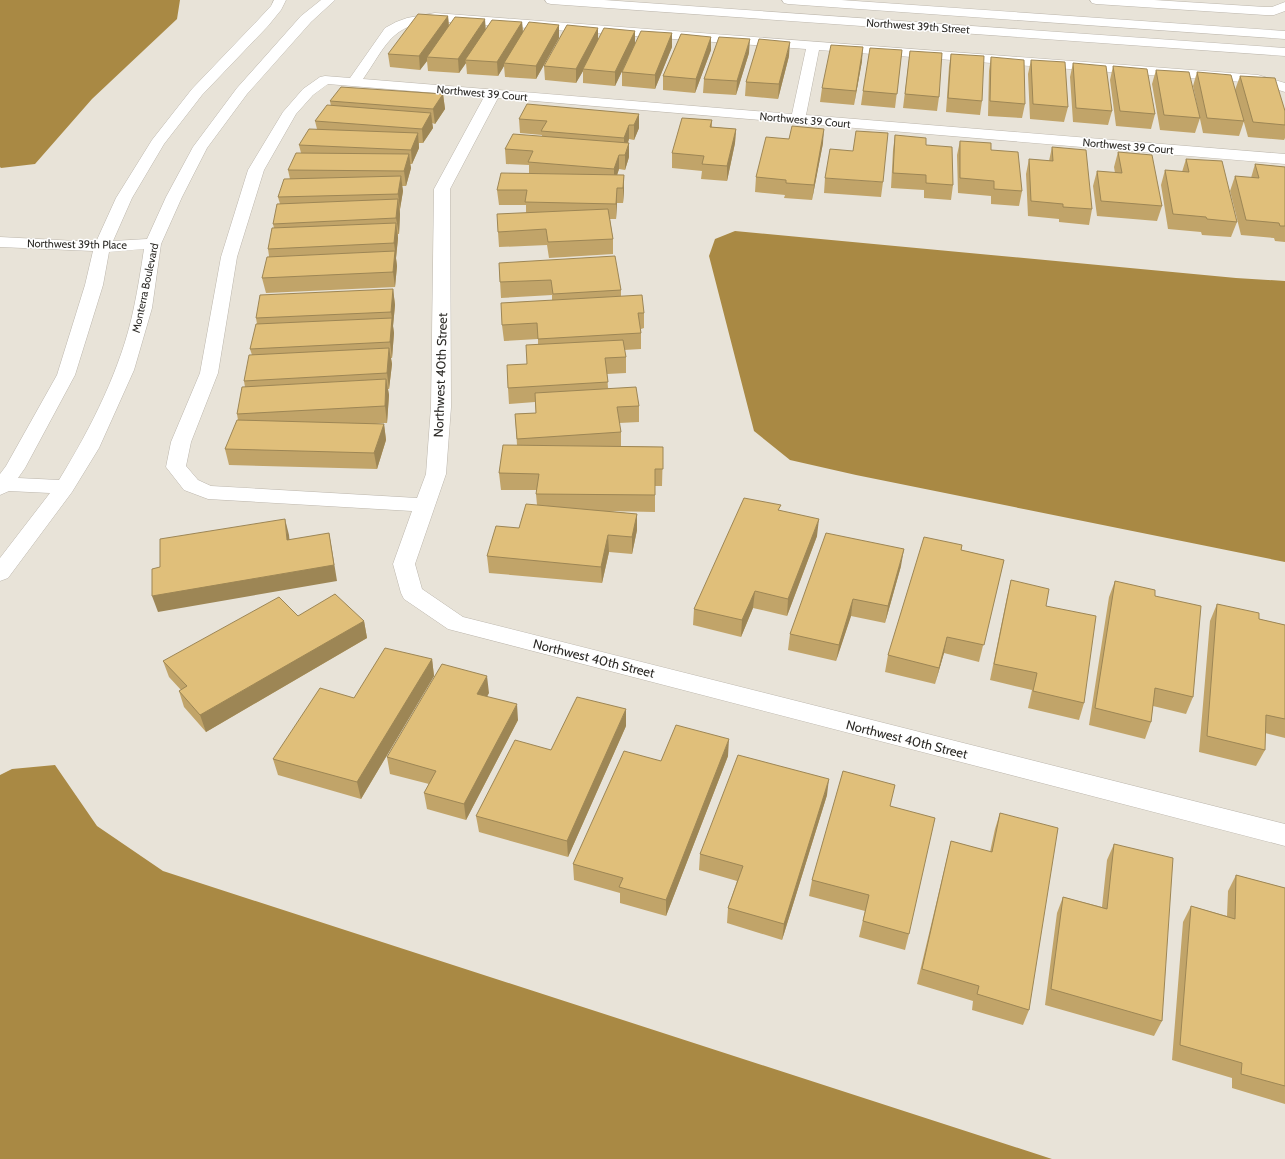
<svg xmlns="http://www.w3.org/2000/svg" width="1285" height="1159" font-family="Cabin,sans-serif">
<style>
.water{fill:#a98944}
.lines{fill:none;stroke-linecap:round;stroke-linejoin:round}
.minor-casing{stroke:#bcb6ac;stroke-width:1}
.minor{fill:#fff;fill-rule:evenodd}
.wall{fill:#c1a469}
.shaded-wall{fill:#9d8655}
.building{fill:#e0bf7a;stroke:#9d8655}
.labels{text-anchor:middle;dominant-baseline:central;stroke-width:3;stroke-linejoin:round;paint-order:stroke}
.far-street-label{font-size:11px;fill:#2d2b27;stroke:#fff}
.street-label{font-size:13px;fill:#2d2b27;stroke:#fff}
</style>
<rect width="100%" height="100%" fill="#e8e3d8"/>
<path class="water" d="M0 0H180L177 19 92 99 35 164 1 168 0 167Z
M735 231 1236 278 1285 281V562L856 475 790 460 754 431 709 256 715 239Z
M55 765 97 826 163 871 1052 1159H0V775L12 769Z"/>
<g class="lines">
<defs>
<path id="minor" d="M274 0H286L281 10 268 26 202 95 164 144 132 198 113 241 147 239 166 197 193 147 237 88 301 16 321 0H335L311 22 247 94 207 148 182 197 161 244 152 308 134 370 99 448 72 492 8 578 0 581V558L50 493 9 491 0 495V474L6 466 57 375 85 285 93 251 0 247V237L96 242 116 198 152 140 192 89 258 20 271 6ZM144 249C141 269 138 288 134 307 122 367 91 428 59 480L18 478 25 468 75 375 103 285 109 252Z
M545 0H604L1285 48V56L551 4 547 3Z
M782 0H841L1285 31V39L788 4 784 3Z
M1090 0H1154L1265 7H1272L1285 2V11L1274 15H1265L1096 4 1092 3Z
M435 13 1258 75 1285 83V92L1256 83 819 50 806 115 1285 154V164L498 98 450 189 451 407 446 474 415 564 422 589 463 617 1285 824V846L448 629 404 599 401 593 393 564 412 511 208 499 184 490 166 467 171 442 200 373 221 257 248 170 283 112 303 89 320 77 325 76 350 78 385 28 396 22 407 18ZM435 21 806 49 792 114 363 79C386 46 391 24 435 21ZM328 84 484 97 434 189 431 407 426 474 417 498 211 486 198 480 186 466 191 442 218 373 237 257 264 170 296 114 313 95Z"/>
</defs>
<use href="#minor" class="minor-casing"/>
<use href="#minor" class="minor"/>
</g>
<path class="wall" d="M448 16 449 26 486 29 522 22 523 32 559 25V38L536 79 505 77 504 66 498 76 467 74 466 63 459 73 428 71 427 61 420 70 390 67 388 54Z
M598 28V39L635 31V44L615 86 583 83V71L576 83 545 80 544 66Z
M672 33V47L655 89 622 86V72Z
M711 37V50L695 93 663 90V76Z
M902 50 895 108 861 105 863 91Z
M910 51 939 97 937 111 903 108Z
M749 53 736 95 703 93 704 79Z
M951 54 982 101 980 115 946 112 949 67Z
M789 56 778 99 745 96 746 82Z
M991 57 1025 104 1022 118 988 116 989 71Z
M1031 60 1068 107 1064 122 1030 119 1028 74Z
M862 61 854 105 820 102 822 88Z
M1073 63 1112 111 1108 125 1073 122 1070 77Z
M1113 66 1155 114 1151 129 1116 126 1110 80Z
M1156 70 1200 118 1195 133 1160 130 1152 84Z
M1197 72 1244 121 1239 136 1203 133 1193 86Z
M1240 76 1285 111V138L1284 140 1248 137 1235 90Z
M443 94 445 109 435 124 432 123 433 128 423 143H419V148L412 164H410L411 168 406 186H402L403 191 400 209V214L399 234H398V238L396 258 397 266 395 287 266 293 262 278 269 256 268 249 274 228 273 224 280 204 278 197 290 179 288 170 301 153 299 145 317 129 315 121 331 106 330 101Z
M639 114V128L634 140 629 139 628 143H629V157L625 170 619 169 617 175H624V190L623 203H617L616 219H610L613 239V254L549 258 547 245 499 247 498 232 526 213V205H499L497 190 529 174V165L506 164 505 149 542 136V135L520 133 519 119Z
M712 120V127L736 129 735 143 727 181 701 179 702 171 672 168V153Z
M895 135 926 145 953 185 951 200 924 198V190L891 188 893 150Z
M789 139 823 143 812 200 784 198 785 195 755 192 756 177Z
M960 141 991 150 1022 191 1019 206 991 204V196L958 193 957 155Z
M1052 147 1092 209 1089 225 1059 222V219L1028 216 1026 174 1029 159 1049 161Z
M1118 152 1162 206 1157 221 1097 216 1093 186 1097 171 1115 173 1114 167Z
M1186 159 1237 222 1231 237 1202 235 1201 232 1168 229 1161 185 1165 170 1182 172Z
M1255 164 1285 167V242L1275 241 1274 238 1241 235 1230 191 1235 176 1251 178Z
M825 178 883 182 881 197 824 193Z
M499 263 621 290V297L644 313V328L641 329V349L624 350 626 357V373L607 374 608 388 639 406V422L619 423 621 432V446L663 447 662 486H655V512L607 511 637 514V530L632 554 609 552 602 583 489 573 487 556 519 528 537 505 536 494 537 490H501L499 473 517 445 515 414 536 413 535 402 509 404 508 388 527 364 538 344V339L504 341 502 325 552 300V295L501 298Z
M393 289 395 305 393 326 394 333 392 358H391L392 364 389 389H388L389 395 387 423H375L384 424 386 440 377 469 229 465 225 449 238 420 237 414 245 387 244 381 252 355 250 349 257 324 256 318Z
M780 511 817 536 787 616 753 608 741 637 693 625 694 609Z
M961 550 1004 560 979 662 944 653 935 684 885 672 888 655Z
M901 566 885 623 851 616 836 661 788 650 790 634Z
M1011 580 1046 606 1084 703 1079 720 1028 708 1032 690 990 680 1007 597Z
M1115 581 1155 596 1193 697 1186 714 1153 706 1151 722 1145 739 1089 725 1109 597Z
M1217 604 1259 619 1285 625V738L1265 733V750L1256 766 1199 752 1210 621Z
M298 616 364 621 367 638 206 732 184 707 179 691 181 690 169 677 163 661Z
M432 659 434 676 361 799 278 775 273 759 354 698Z
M489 693 487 696 518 720 466 820 427 809 424 793 429 784 390 774 387 757Z
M626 726 568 857 479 832 476 816Z
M728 756 666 916 620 903V893L574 880 573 864 661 761Z
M827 795 782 940 727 923 728 908 737 881 699 870 700 854Z
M890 806 909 934 905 950 859 937 865 911 809 896 812 880Z
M1000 813 1029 1010 1023 1025 972 1010 973 1001 917 984 951 841 990 852 995 829Z
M1114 844 1162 1021 1154 1036 1045 1005 1057 913 1063 897 1102 907 1107 860Z
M1236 875 1285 888V1104L1232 1088V1078L1172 1060 1183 922 1191 906 1227 916 1228 891Z"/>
<path class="shaded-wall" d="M448 16 449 30 427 57V61L420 70 419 56Z
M485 19 486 33 465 60 466 63 459 73 458 59Z
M522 22 523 35 504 63V66L498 76 497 62Z
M559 25V38L536 79V66Z
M598 28V41L583 69V71L576 83V69Z
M635 31V44L615 86V72Z
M672 33V47L655 89V75Z
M711 37V50L695 93 696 79Z
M750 39 749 53 736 95 737 81Z
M790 42 789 56 778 99 779 84Z
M863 47 862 61 854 105 856 91Z
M443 94 445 109 435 124 433 109Z
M431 113 433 128 423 143 422 129Z
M639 114V128L634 140V125Z
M629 125V139L624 153V138Z
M736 129 735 143 727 181V166Z
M824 129 823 143 812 200 814 185Z
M418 133 419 148 412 164 411 150Z
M629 143V157L625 170V155Z
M409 154 411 168 406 186 404 171Z
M619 155V169L614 184V169Z
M624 175V190L623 203V188Z
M401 176 403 191 400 209 398 194Z
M617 188V203L616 219V204Z
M398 199 400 214 399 234 396 218Z
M396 223 398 238 396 258 394 243Z
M395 251 397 266 395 287 393 272Z
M393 289 395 305 393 326 394 333 392 358 390 342 392 319 391 312Z
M389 348 392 364 389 389 387 373Z
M386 379 389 395 387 423 385 406Z
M384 424 386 440 377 469 374 453Z
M637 514V530L632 554V537Z
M285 519 289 535 291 556 287 540Z
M819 519 817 536 787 616 788 599Z
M329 533 332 550 337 581 158 612 152 596Z
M608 535 609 552 602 583 601 567Z
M904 549 901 566 885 623 888 606Z
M755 591 753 608 741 637 742 620Z
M853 599 851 616 836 661 839 645Z
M364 621 367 638 206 732 200 715Z
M947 637 944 653 935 684 939 668Z
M432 659 434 676 361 799 357 782Z
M487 676 489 693 479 711 477 694Z
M517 704 518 720 466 820 464 804Z
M626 709V726L568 857 567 841Z
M729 739 728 756 666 916V900Z
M829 779 827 795 782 940 784 924Z"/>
<path class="building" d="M418 14 448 16 419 56 388 54Z
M455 17 485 19 458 59 427 57Z
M492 20 522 22 497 62 465 60Z
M529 22 559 25 536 66 504 63Z
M567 25 598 28 576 69 544 66Z
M604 28 635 31 615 72 583 69Z
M641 31 672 33 655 75 622 72Z
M681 34 711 37 696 79 663 76Z
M719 37 750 39 737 81 704 79Z
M759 39 790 42 779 84 746 82Z
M831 45 863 47 856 91 822 88Z
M870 48 902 50 897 94 863 91Z
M910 51 942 53 939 97 905 94Z
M951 54 984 56 982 101 948 98Z
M991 57 1024 60 1025 104 990 101Z
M1031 60 1065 62 1068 107 1033 104Z
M1073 63 1106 66 1112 111 1076 108Z
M1113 66 1147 69 1155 114 1120 111Z
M1156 70 1189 72 1200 118 1164 115Z
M1197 72 1231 75 1244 121 1207 118Z
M1240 76 1275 78 1285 111V125L1253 122Z
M341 87 443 94 433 109 330 101Z
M527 104 639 114 634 125H629L624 138 541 131 547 121 519 119Z
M327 105 431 113 422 129 315 121Z
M682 118 712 120 710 127 736 129 727 166 702 164 704 156 672 153Z
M792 126 824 129 814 185 786 183V180L756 177 766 137 789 139Z
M309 129 418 133 411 150 299 145Z
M856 131 888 133 883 182 825 178 830 149 853 151Z
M513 134 629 143 625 155H619L614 169 528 162 533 151 505 149Z
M895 135 926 138V145L952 147 953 185 926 183V175L893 173Z
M960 141 991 143V150L1018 152 1022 191 994 189V181L960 178Z
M1052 147 1086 150 1092 209 1063 207V204L1031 201 1029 159 1053 161Z
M1118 152 1152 155 1162 206 1101 201 1097 171 1122 173Z
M296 153 409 154 404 171 288 170Z
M1186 159 1222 161 1237 222 1207 219 1206 217 1173 214 1165 170 1189 172Z
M1255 164 1285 167V226H1280L1279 223 1246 220 1235 176 1259 178Z
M501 173 624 175 623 188H617L616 204 525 202 527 190H497Z
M401 176 398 194 278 197 284 179Z
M398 199 396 218 273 224 277 204Z
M608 209 613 239 548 242 546 229 498 232 497 214Z
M396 223 394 243 268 249 272 228Z
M395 251 393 272 262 278 267 257Z
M615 256 621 290 553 294 551 280 500 282 499 263Z
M393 289 391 312 256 318 260 295Z
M642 295 644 313H638L641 333 538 339 537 323 502 325 501 303Z
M392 318 390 342 250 349 256 324Z
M623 340 626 357 605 358 608 382 508 388 507 365 527 364 526 345Z
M389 348 387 373 244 381 249 355Z
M386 379 385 406 237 414 242 387Z
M636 387 639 406 617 407 621 432 517 439 515 414 536 413 535 393Z
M237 420 384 424 374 453 225 449Z
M503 445 663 447V469H655V495L536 494 539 474 499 473Z
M744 498 781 505 778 510 819 519 788 599 755 591 742 620 694 609Z
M526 504 637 514 632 537 608 535 601 567 487 556 496 526 519 528Z
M285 519 287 540 329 533 334 565 152 596V569L160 567V539Z
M826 533 904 549 888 606 853 599 839 645 790 634Z
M924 537 962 545 961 550 1004 560 984 645 947 637 939 668 888 655Z
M1011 580 1049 589 1046 606 1096 616 1084 703 1033 691 1037 673 994 664Z
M1115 581 1155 590V596L1201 606 1193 697 1155 688 1151 722 1095 708Z
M335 594 364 621 200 715 179 691 187 686 163 661 279 597 298 616Z
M1217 604 1259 613V619L1285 625V719L1266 715 1265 750 1207 736Z
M385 648 432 659 357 782 273 759 320 688 354 698Z
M442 664 487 676 477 694 517 704 464 804 424 793 436 771 387 757Z
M577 697 626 709 567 841 476 816 515 740 551 750Z
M676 725 729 739 666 900 619 887 623 878 573 864 624 751 661 761Z
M738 755 829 779 784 924 728 908 743 866 700 854Z
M843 771 895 785 890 806 935 818 909 934 863 921 869 895 812 880Z
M1000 813 1058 828 1029 1010 977 994 979 986 922 969 951 841 992 852Z
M1114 844 1173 858 1162 1021 1051 989 1063 897 1107 909Z
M1236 875 1285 888V1086L1241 1074 1242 1063 1180 1045 1191 906 1235 919Z"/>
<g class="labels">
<g class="far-street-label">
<text transform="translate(918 26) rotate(4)">Northwest 39th Street</text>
<text transform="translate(482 93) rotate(5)">Northwest 39 Court</text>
<text transform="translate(805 120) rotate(5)">Northwest 39 Court</text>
<text transform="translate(1128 146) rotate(5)">Northwest 39 Court</text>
<text transform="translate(77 244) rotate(1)">Northwest 39th Place</text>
<text transform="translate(145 288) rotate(-78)">Monterra Boulevard</text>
</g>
<g class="street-label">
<text transform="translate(440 375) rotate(-88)">Northwest 40th Street</text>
<text transform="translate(594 658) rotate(14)">Northwest 40th Street</text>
<text transform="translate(907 739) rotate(14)">Northwest 40th Street</text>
</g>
</g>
</svg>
